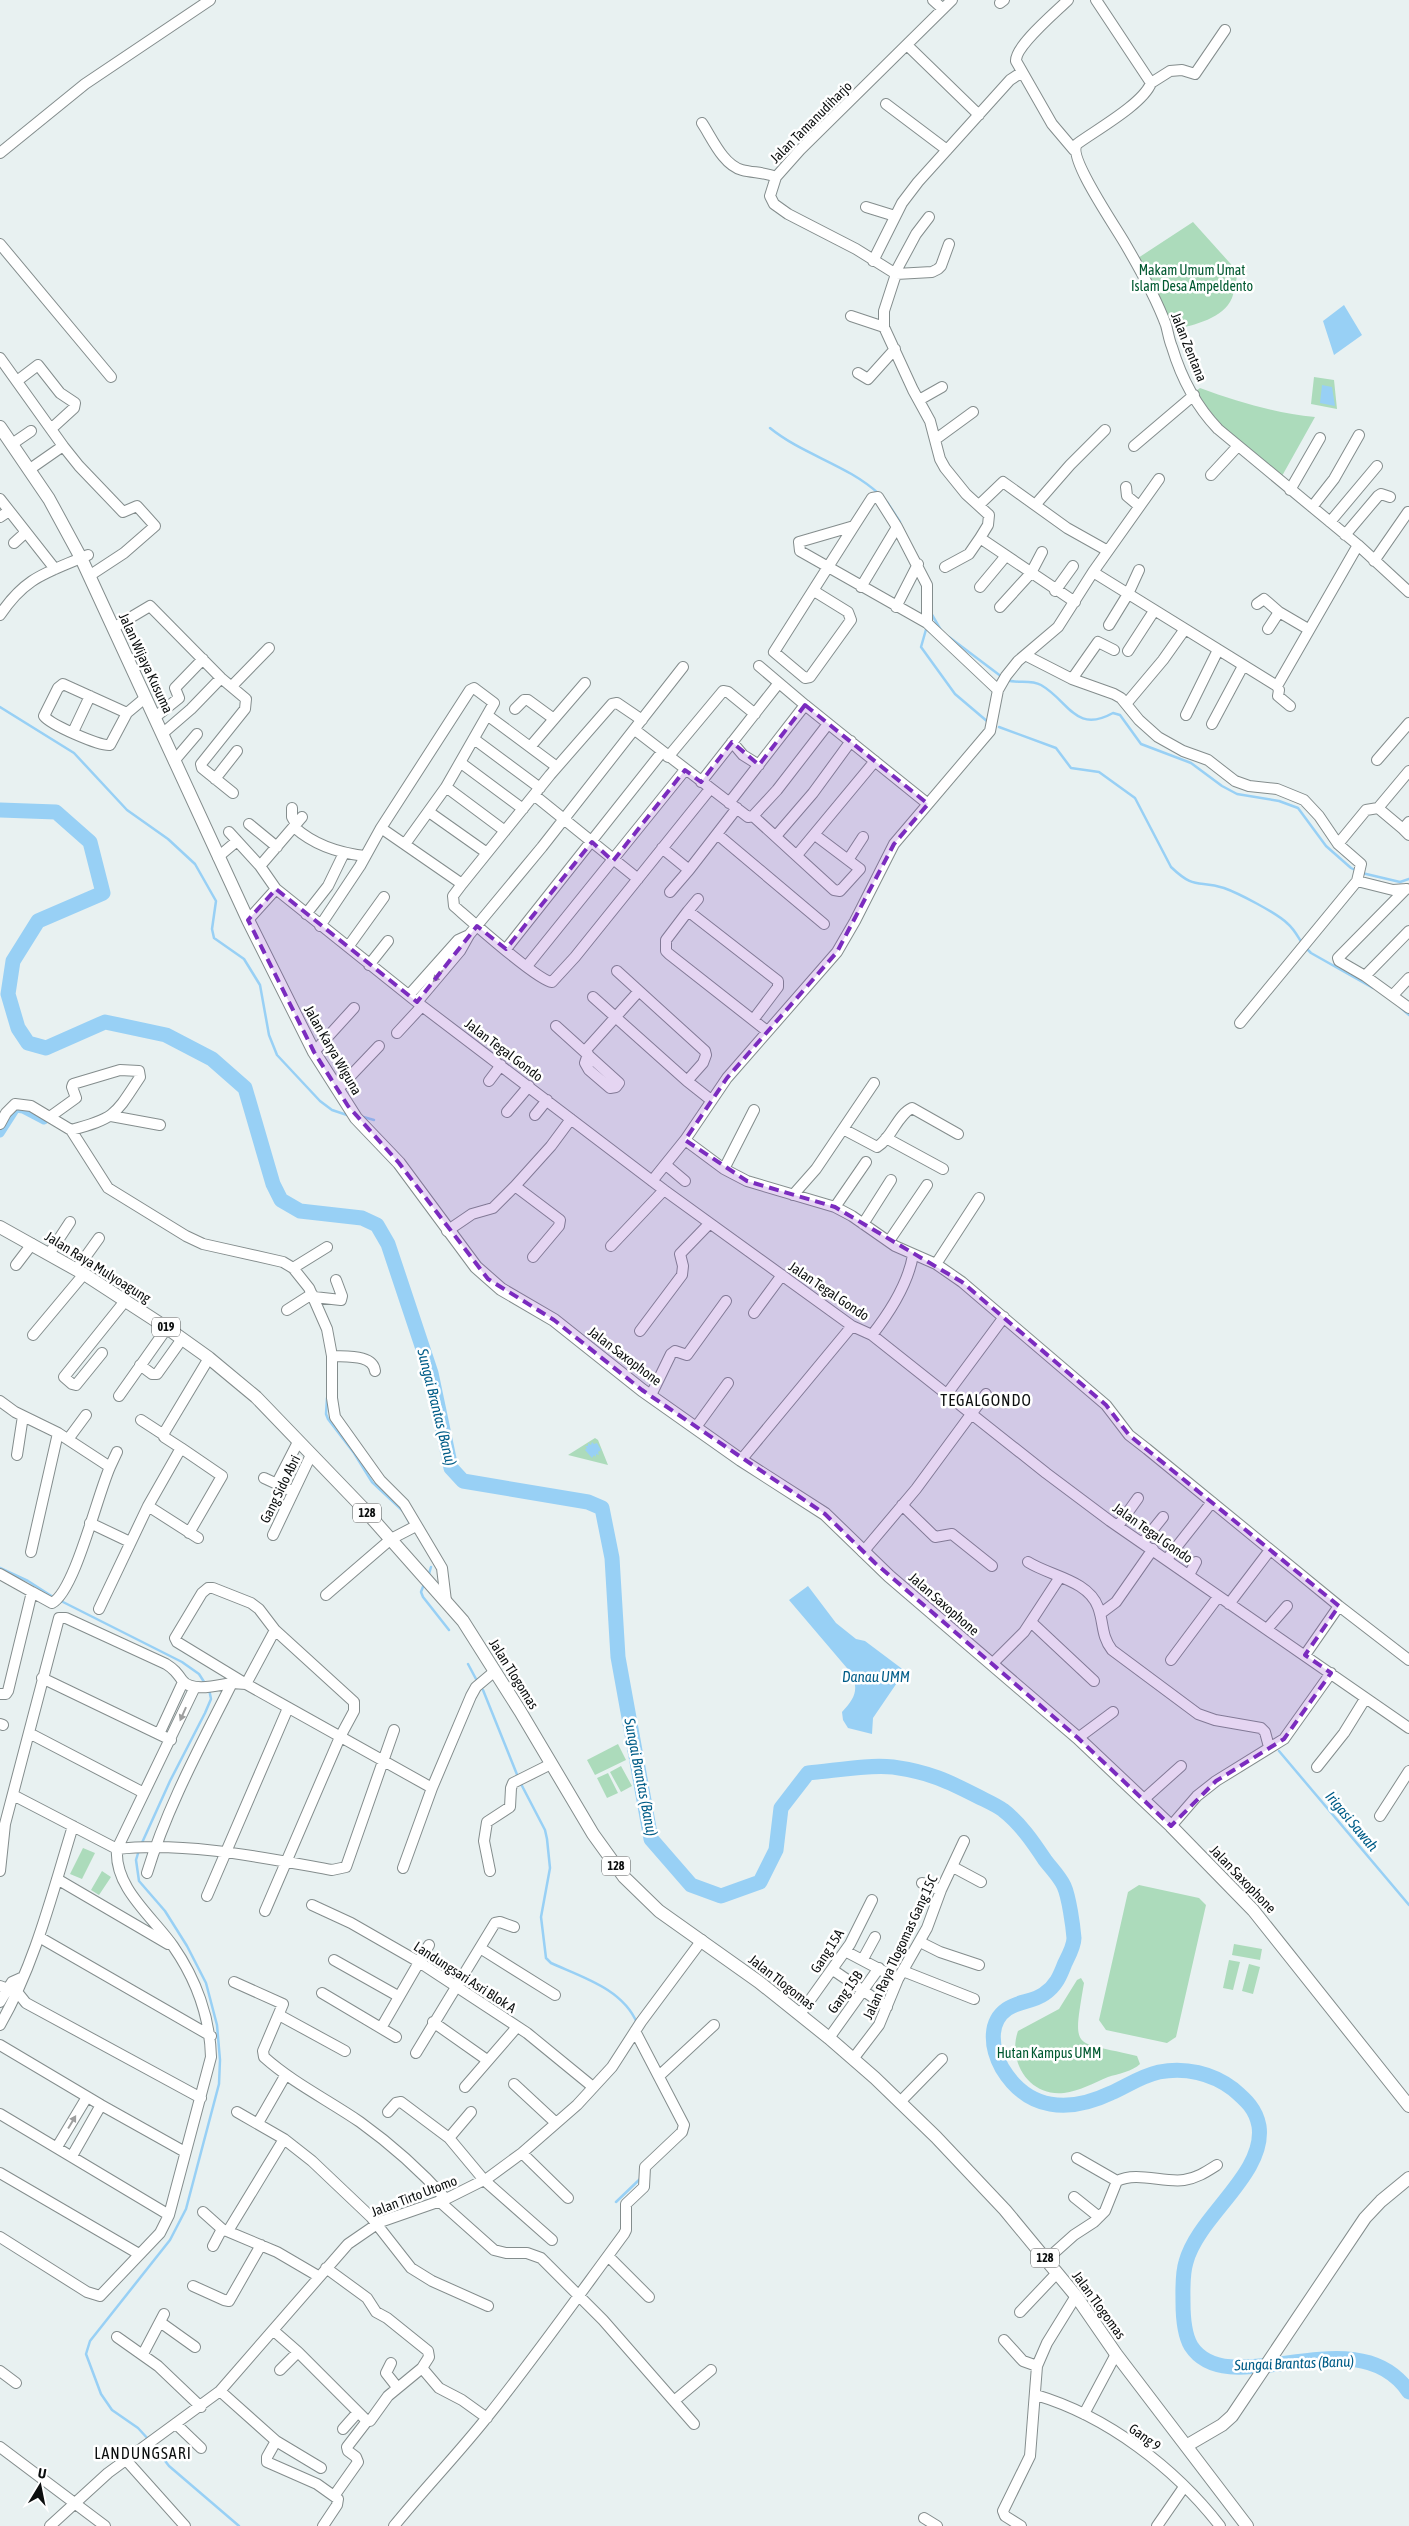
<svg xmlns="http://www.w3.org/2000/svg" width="1409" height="2526" font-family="'Asap Condensed',sans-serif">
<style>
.green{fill:#acdbbb}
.water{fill:#98d0f5}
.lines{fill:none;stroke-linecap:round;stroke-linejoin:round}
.stream{stroke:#98d0f5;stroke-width:2.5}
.canal{stroke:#98d0f5;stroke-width:9}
.river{stroke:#98d0f5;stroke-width:15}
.minor-casing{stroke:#848d8d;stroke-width:12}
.major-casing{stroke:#848d8d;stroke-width:14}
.minor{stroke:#fff;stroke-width:10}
.major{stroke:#fff;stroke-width:12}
.oneway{fill:#9e9f9f}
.marked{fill:#7b2cbf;fill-opacity:0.2;stroke:#7b2cbf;stroke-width:4;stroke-dasharray:10 6;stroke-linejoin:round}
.labels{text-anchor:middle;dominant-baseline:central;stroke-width:5;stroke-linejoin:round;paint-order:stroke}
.shield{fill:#fff;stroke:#555757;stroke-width:1}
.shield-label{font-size:12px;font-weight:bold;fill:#0c0f0f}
.street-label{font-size:14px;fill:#0c0f0f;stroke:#fff}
.park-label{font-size:14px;fill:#005930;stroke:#fff}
.water-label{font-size:15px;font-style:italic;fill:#005d88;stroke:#fff}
.quarter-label{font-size:16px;letter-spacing:1px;fill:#0c0f0f;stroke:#fff}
</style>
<rect width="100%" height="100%" fill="#e8f1f1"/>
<path class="green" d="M1193 222 1238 272C1236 280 1235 290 1232 298 1223 319 1195 324 1175 330L1138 258Z
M1314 377 1334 380 1337 409 1311 404Z
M1200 388C1238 402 1275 413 1315 417L1282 476C1245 447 1222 432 1196 391Z
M595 1438 598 1440 608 1465 568 1455Z
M618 1744 626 1760 595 1775 587 1760Z
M621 1766 632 1786 621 1792 610 1772Z
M608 1773 618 1793 607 1798 597 1778Z
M83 1848 95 1853 82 1879 70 1874Z
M102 1871 111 1877 99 1895 91 1890Z
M1139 1885 1199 1898 1206 1905 1176 2037 1167 2043 1106 2030 1099 2020 1128 1892Z
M1234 1944 1262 1949 1260 1960 1232 1955Z
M1229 1960 1240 1962 1233 1990 1223 1988Z
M1249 1964 1260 1967 1253 1994 1242 1991Z
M1081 1978 1084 1983C1072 2054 1073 2040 1137 2056L1140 2064C1133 2071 1118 2074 1108 2077 1094 2083 1079 2091 1064 2093 1030 2097 1007 2062 1018 2031L1059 2009 1077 1980Z"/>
<path class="water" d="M1344 305 1362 335 1334 355 1323 321Z
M1322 385 1332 387 1335 406 1320 403Z
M592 1442 594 1444 597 1443 601 1450 598 1452 599 1455 596 1454V1457L594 1455 592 1458 585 1450 587 1448 585 1446H588V1443L591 1445Z
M808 1586 836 1623 856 1639 865 1641 905 1671 873 1718 872 1734 848 1728 843 1720 842 1712C854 1699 859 1691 852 1674L789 1600Z"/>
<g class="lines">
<path class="stream" d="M770 428C803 455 848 465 879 494
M887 502 900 522
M931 613 942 632
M927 626 921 647 955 694 988 722
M949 637 1002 677
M1007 680C1018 684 1030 679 1041 685 1069 701 1075 734 1113 713L1120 715 1141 744 1191 763 1222 786 1237 794 1279 801 1298 808 1326 846 1351 868 1357 871
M0 707 74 753 127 810 168 839 195 864 216 901 212 929 214 938 244 959 260 985 269 1035 277 1055 320 1101 332 1110 350 1116
M999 727 1056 748 1071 768 1099 772 1135 798 1171 867C1195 890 1197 880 1224 888 1238 893 1277 913 1288 924 1294 929 1298 937 1302 943
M1362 873 1400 882 1409 879
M1305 947 1311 953 1373 988
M1400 1007 1409 1015
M360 1116 374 1120
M327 1398 326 1414 328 1419 354 1453 372 1482 403 1511
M406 1516 409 1522
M0 1568 28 1581 53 1597
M428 1577 431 1567
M424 1584 421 1592 423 1597 449 1630
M61 1601 182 1662 199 1674 206 1685
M468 1664 476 1679
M483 1690 518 1777
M1279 1751 1409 1905
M520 1782 545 1830 547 1839 550 1868 541 1917 546 1958 551 1963C582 1977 623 1989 637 2023
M141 1845 170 1781 205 1713 211 1699 209 1689
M139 1850 136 1860 139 1881 165 1911 187 1946 206 1983 217 2025 220 2060 219 2084 186 2209 170 2240 90 2341 86 2354 101 2394 112 2410 138 2428 149 2440
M616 2202 641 2178
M152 2444 169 2466 239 2526"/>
<path class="canal" d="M0 1133 16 1108 23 1109 44 1120"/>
<path class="river" d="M0 810 56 812 90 842 103 893 38 921 13 961 8 994 18 1028 28 1043 46 1048 105 1022 166 1035 212 1059 245 1088 273 1184 281 1200 300 1211 362 1218 377 1225 388 1244 431 1373 451 1468 463 1481 588 1502 602 1508 612 1558 618 1657 651 1839 691 1885 721 1896 760 1882 776 1850 781 1808 808 1773C833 1771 868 1764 893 1767 929 1772 948 1781 979 1797 987 1801 996 1805 1003 1810 1020 1823 1033 1842 1045 1860 1051 1868 1060 1877 1064 1886 1069 1897 1073 1926 1074 1938 1074 1946 1069 1955 1065 1963 1060 1976 1056 1986 1044 1994 1033 2002 1018 2001 1007 2009 987 2023 992 2050 1002 2068 1028 2111 1069 2113 1111 2093 1127 2086 1141 2076 1159 2072 1185 2067 1212 2073 1233 2089 1246 2100 1256 2109 1259 2126 1266 2174 1198 2216 1186 2262 1182 2275 1183 2289 1183 2302 1183 2316 1184 2334 1191 2346 1229 2405 1357 2314 1409 2392"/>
<defs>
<path id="minor" d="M933 0 943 9
M1068 0C1056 12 1015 46 1016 61L1052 124 1074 150
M1096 0 1151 83C1143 104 1096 130 1077 144 1067 158 1118 230 1127 247 1141 271 1156 298 1166 325 1168 332 1169 340 1172 347 1181 377 1197 407 1218 429L1358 545 1409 592
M1000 3 1004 0
M908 46 979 115
M1151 83 1170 71 1182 70 1195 74 1225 30
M886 104 947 150
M702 123C712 138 723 165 742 170 753 173 765 172 776 177
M0 153 85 84 210 0
M866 207 895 216
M0 244 111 377
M949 244 941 266 938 269 932 272 896 274 856 249 788 214 774 204 770 196 776 177 800 150 952 0
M873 261 902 203 918 182 1010 80 1022 72
M895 273 916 234 929 217
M851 316 884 327 913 390 930 421 940 459 945 468 966 494 989 515 988 525 980 538 1075 602
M884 327V311L896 274
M0 358 63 446 30 469
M858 373 868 379 895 349
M17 381 38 365 60 393 75 403 74 408 51 429
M919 400 942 387
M936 439 973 412
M12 444 31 431
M63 446 79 466 123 512 137 506 155 526 124 553 89 576
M1134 446 1194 395
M1211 475 1237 447
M1126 487 1127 496 1139 506
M1290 490 1320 438
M0 499 55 569
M1036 504 1070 465 1105 430
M979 505 1003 482 1067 528 1108 551
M1312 507 1334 479 1359 435
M0 517 9 511
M1330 522 1377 466
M1345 535 1378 496 1381 494 1390 497
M14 543 25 533
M1374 561 1408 512
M945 567 969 554 980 538
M1093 572 1159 479
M861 587 897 527
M980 587 1005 557
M814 591 848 612 851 620 810 677 805 678 774 652 854 526
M1055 591 1073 566
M1257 604 1264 599 1279 612 1308 629
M896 607 918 564
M1000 607 1031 573 1042 552
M0 615C26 576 47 573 88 555
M927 623V585L897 527 878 497 872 498 854 526 799 542 800 551 927 623 998 690
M1109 625 1128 594 1139 570
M113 628 150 606 221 678 246 699 245 709 201 764 202 768 233 793
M1268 629 1279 612
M1128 651 1154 611
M1025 655 1072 679 1114 694 1121 698 1139 720 1158 737 1183 751 1208 760 1235 781 1249 786 1277 789 1304 800 1319 816 1338 844 1361 864 1357 881 1240 1023
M759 666 805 705 928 804
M1072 679 1098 642 1114 650
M232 686 269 648
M1277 686 1279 690 1278 696 1290 706
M1126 704 1163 660 1185 629
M515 709 524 700H528L554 719 530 747
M127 713 63 684 58 688 44 716C51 725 99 746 110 745L127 713 145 698
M487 715 557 767
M1186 715 1218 650
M154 718 179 698 175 688 203 659
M554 719 585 683
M642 720 617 703 612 704 550 775 462 884 453 896 454 906C468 918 538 981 552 982L575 957 710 789
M1212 724 1243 666
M635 730 748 817 753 816 834 890 840 891 860 869 815 835
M73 732 90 696
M162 734 191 709 221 678
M474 739 540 788
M732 742 743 755 759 765
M668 757 723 691 728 692 755 714
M1377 760 1409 723
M174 761 197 734
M461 763 523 809
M215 779 237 751
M701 782 778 684
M446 787 505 831
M534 795 638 879
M729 803 805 705
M292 808V817L296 824
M429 812 487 853
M753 816 777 790 828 724
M1409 822 1403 829 1409 835
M249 824 277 847
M294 827C314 845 338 853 365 856
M381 828 462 884
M1403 829 1378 808 1409 771
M229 832 260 866
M717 834 824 924
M776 836 813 793 851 741
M1338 844 1366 810 1378 808
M662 848 689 870 737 808
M797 855 875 761
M218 857 237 841
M848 860 863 837
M1357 881 1393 890 1407 889
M276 889 260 866 302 817
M1406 889 1338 958 1339 961 1365 976 1409 1008
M670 892 689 870
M688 911 698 899
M306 914 328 886 344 853
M248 920 276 889 422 1006 664 1190 852 1326 872 1335 1046 1473 1110 1521 1409 1728
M320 926 360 866 381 828 470 690 474 688 494 703 446 787 405 844
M348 947 384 897
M506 949 662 752
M369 965 388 941
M527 966 685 770
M617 971 705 1051 706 1055 703 1063 687 1081
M1365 976 1409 931
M409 995 458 940 469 935
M1393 995 1409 978
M593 997 687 1081 711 1100
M417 1002 460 951 469 935 542 847 683 667
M753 1020 778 987V981L688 911 666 940V951L669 954 767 1031
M556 1026 619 1083 616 1087 610 1088 589 1070 585 1063 588 1054
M397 1033 422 1006
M585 1051 639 991
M314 1052 354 1008
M489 1081 501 1065
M338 1089 379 1046
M507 1112 529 1086
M535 1115 547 1100
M51 1116 76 1098 72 1087 73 1084 120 1070 139 1071 140 1077C115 1115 116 1118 71 1130
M111 1116 160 1125
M0 1124 6 1113 15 1104 31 1106 71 1130 108 1188 186 1236 203 1244 283 1262 293 1268 309 1288 327 1329 332 1356V1398L335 1417 380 1480 404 1504 442 1568 446 1601
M843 1129 877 1147C892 1138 897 1115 912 1108L958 1134
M886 1138 943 1169
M685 1140 724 1169 747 1181 835 1207 852 1216 895 1246 936 1264 962 1282 1106 1405 1129 1435 1147 1449 1339 1606 1409 1660
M666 1165 685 1181
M724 1169 754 1110
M652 1181 685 1140 727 1078 837 952 855 921 894 844 990 731 998 690 1006 676 1018 661 1058 627 1093 572 1277 686 1358 545
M793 1195 816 1169 874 1083
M835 1207 866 1162
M863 1224 891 1180
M447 1231 472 1214 493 1208 515 1186
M889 1241 927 1185
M611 1246 664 1190
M49 1254 70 1222
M533 1257 559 1226 560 1220 515 1186 551 1146 571 1119
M936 1264 979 1198
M16 1265 32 1244
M293 1268 327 1247
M76 1270 99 1238
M314 1297 341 1300 342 1296 336 1280
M287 1310 312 1294
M754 1313 782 1275
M640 1331 682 1275 683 1266 680 1254 709 1224
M33 1335 84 1274
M872 1335C890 1312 908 1284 913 1255
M102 1353 76 1385 72 1384 64 1377 125 1301
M332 1356C346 1357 373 1354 375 1371
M140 1365 152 1374H157L182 1339
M947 1394 1004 1317
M651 1395 671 1354 675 1351 687 1355 726 1301
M119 1396 167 1328
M0 1401 15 1412 58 1433 31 1552
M141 1420 164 1435
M696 1427 728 1383
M69 1438 86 1415
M181 1448 222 1476 189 1533
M17 1455 23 1416
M741 1460 852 1326
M110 1467 117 1452
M264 1478 292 1491
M277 1483 298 1442
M902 1505 935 1537 952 1534 992 1566
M148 1506 198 1538
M90 1523 130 1542
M1118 1526 1138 1498
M273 1535 311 1455
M1143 1542 1163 1517
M863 1552 916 1489 986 1394
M1167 1559 1212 1502
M1028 1562C1050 1576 1088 1580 1098 1607 1104 1623 1101 1636 1112 1650L1198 1714 1215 1720 1261 1728 1265 1732 1269 1747
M0 1574 32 1592 8 1691 6 1694H0
M1189 1575 1196 1562
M32 1592 52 1603C75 1591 97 1496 110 1467L58 1433
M326 1595 391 1539 416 1526
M1229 1604 1270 1550
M99 1609 148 1506 181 1448 164 1437V1433L209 1358
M1100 1614 1116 1602 1153 1549
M1031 1622 1094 1681
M1267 1629 1287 1606
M1305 1655 1339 1606
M1171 1660 1218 1597
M992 1664 1024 1632 1060 1577
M42 1678 171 1740
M0 1724 3 1725
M29 1733 144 1793
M159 1734 183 1682
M1078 1738 1113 1712
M1317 1767 1344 1733 1365 1699
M13 1795 117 1849 195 1687
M1143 1800 1181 1766
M1380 1816 1409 1771
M1171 1826 1197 1796 1216 1781 1284 1739 1331 1673
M953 1867 981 1882
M403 1868 432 1788 471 1696 476 1687 495 1671
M0 1871 5 1824 59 1618H66L166 1664C174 1669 177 1673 182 1680 191 1693 219 1685 232 1683
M490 1871 484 1841 487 1822 510 1807 511 1788 513 1783 551 1764
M147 1873C167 1807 201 1745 232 1683L246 1684 432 1788
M57 1879 168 1944
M922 1883 941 1890
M207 1896 288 1708
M312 1905 351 1923 419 1962 527 2033 593 2087
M265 1911 340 1737 354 1711V1702L275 1630 259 1609 251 1603 213 1588H208L202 1593 175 1638 177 1642 246 1684 275 1630
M39 1937 211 2036
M920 1942 940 1952 979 1965
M480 1948 555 1995
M845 1951 898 1979
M863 1959 875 1937
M334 1960 398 1996
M833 1970 887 2007
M903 1971 974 1999
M234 1982 283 2004 263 2051 264 2057C293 2083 328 2100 360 2122 392 2145 420 2170 446 2199
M0 1986 18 1993 26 2003 201 2098
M322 1993 396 2037
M0 2002 12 1982 21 1978
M800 2014 850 1944 872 1900
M279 2015 345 2051
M433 2022 487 2060
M0 2025C35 1964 52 1894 73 1826
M381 2028 429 1945
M829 2038 879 1968
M0 2045 101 2105 185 2152
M416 2053 495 1923 500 1922 514 1927
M853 2059 879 2025 898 1979 927 1928 941 1890 964 1841
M659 2076 714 2025
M514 2084 556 2123
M465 2087 517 2027
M900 2102 942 2059
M237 2112 284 2139 312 2161 371 2217 411 2268 432 2281 488 2306
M388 2112 396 2103 401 2102 449 2138 484 2180 552 2240
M0 2114 169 2215
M258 2123 285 2076
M449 2138 471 2112
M57 2147 87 2097
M522 2153 568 2198
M72 2156 101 2105
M1077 2158 1117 2181
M0 2173 139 2254
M1074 2197 1099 2217
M439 2201 494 2250 506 2253H527L541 2258 603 2320 694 2424
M203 2212 222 2229 277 2252 318 2276
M228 2231 284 2139
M0 2237 87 2292 100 2296 160 2233 169 2215 211 2057C210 2018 196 1979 173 1946 153 1917 114 1888 117 1849 185 1841 265 1858 332 1870L346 1867 394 1730
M213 2246 222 2229
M608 2256 649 2297
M1046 2260 1074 2235 1094 2222 1105 2211 1117 2181C1136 2171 1164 2183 1184 2180 1197 2178 1206 2172 1217 2165
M193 2286 224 2300 229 2301 261 2245
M1020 2312 1057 2273
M160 2322 195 2347
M274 2331 298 2352 367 2421H370L388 2396 422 2368 429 2357 428 2351 387 2318 376 2312 367 2298 326 2268
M117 2337 158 2366 201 2407
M1004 2340 1023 2361 1037 2366
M143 2354 164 2314
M391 2363 386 2373 397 2387
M422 2368 439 2388 462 2400 487 2418
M280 2370 298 2352
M0 2371 16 2383
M220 2391 276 2441 321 2468
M1036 2395C1107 2416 1175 2468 1220 2526
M674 2401 711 2370
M1084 2414 1116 2354
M176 2424 201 2448
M343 2429 358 2412
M276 2441 267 2457V2462L317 2484 338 2499 337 2505 323 2526
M0 2447 105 2526
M126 2460 185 2526
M334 2496 358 2462 356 2457 348 2451 347 2447 367 2421
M924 2518 937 2526
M50 2526 108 2473 220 2391 348 2244 380 2222 446 2199 488 2178 522 2153 577 2105 612 2067 641 2022 702 1940
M394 2526C424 2489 458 2454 488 2416 535 2357 579 2295 624 2234L626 2230V2204L644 2187 645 2167 682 2132 684 2125 635 2031
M1021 2526 1005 2516 1003 2511 1030 2456 1037 2366 1047 2343 1076 2296
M1157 2526 1184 2487"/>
<path id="major" d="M0 427 49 499 81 558 248 920 314 1052 356 1118 399 1163 476 1267 501 1289 554 1320 642 1390 741 1460 825 1514 889 1576 1078 1738 1171 1826 1253 1910 1409 2106
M0 1227 84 1274 167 1328 209 1358 256 1397 362 1507 463 1621 520 1711 593 1834 624 1877 659 1911 759 1982 829 2038 875 2078 936 2137 1005 2210 1076 2296 1116 2354 1247 2526
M1186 2446 1222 2425 1232 2416 1365 2218 1381 2201 1409 2178"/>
</defs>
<use href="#minor" class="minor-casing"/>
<use href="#major" class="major-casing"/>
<use href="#minor" class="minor"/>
<use href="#major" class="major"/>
</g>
<defs><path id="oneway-solid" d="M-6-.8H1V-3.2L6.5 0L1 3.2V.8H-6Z" transform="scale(1.25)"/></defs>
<g class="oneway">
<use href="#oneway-solid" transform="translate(438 976) rotate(131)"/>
<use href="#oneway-solid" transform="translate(183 1714) rotate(114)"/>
<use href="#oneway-solid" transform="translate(72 2122) rotate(-59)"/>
</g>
<path class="marked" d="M805 705 928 804 894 844 837 952 727 1078 685 1140 747 1181 835 1207 962 1282 1106 1405 1129 1435 1339 1606 1305 1655 1331 1673 1284 1739 1216 1781 1171 1826 1078 1738 875 1563 825 1514 642 1390 554 1320 488 1279 399 1163 348 1106 314 1052 248 920 276 889 417 1002 477 926 506 949 592 842 613 861 685 770 701 782 732 742 759 765Z"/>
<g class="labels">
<g class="shield">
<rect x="152" y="1317.5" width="28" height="19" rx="4"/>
<rect x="353" y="1503.5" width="28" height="19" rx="4"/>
<rect x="602" y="1856.5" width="28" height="19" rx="4"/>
<rect x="1031" y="2248.5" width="28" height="19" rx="4"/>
</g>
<g class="shield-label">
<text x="166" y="1327">019</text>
<text x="367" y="1513">128</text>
<text x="616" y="1866">128</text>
<text x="1045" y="2258">128</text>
</g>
<g class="street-label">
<text transform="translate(811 122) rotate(-45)">Jalan Tamanudiharjo</text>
<text transform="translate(1189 347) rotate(68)">Jalan Zentana</text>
<text transform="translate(146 663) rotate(65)">Jalan Wijaya Kusuma</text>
<text transform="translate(333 1050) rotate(60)">Jalan Karya Wiguna</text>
<text transform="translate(504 1050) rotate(37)">Jalan Tegal Gondo</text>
<text transform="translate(98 1267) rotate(32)">Jalan Raya Mulyoagung</text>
<text transform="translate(829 1291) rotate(34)">Jalan Tegal Gondo</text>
<text transform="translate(625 1356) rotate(37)">Jalan Saxophone</text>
<text transform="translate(280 1489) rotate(-64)">Gang Sido Abri</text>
<text transform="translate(1153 1533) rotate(35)">Jalan Tegal Gondo</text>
<text transform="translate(944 1604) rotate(41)">Jalan Saxophone</text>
<text transform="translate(514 1674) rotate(58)">Jalan Tlogomas</text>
<text transform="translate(1243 1879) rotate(46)">Jalan Saxophone</text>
<text transform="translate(900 1947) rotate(-65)">Jalan Raya Tlogomas Gang 15C</text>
<text transform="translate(827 1951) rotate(-57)">Gang 15A</text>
<text transform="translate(465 1977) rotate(33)">Landungsari Asri Blok A</text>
<text transform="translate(782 1982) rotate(38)">Jalan Tlogomas</text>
<text transform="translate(845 1992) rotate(-54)">Gang 15B</text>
<text transform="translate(414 2196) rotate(-21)">Jalan Tirto Utomo</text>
<text transform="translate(1099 2305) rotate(54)">Jalan Tlogomas</text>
<text transform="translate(1145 2437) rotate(36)">Gang 9</text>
</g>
<g class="park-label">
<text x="1192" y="270">Makam Umum Umat<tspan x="1192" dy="16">Islam Desa Ampeldento</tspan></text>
<text x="1049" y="2053">Hutan Kampus UMM</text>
</g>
<g class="water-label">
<text transform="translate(437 1407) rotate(76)">Sungai Brantas (Banu)</text>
<text x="876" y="1676">Danau UMM</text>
<text transform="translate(641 1777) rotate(79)">Sungai Brantas (Banu)</text>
<text transform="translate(1352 1821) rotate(50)">Irigasi Sawah</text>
<text transform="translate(1294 2363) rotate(-2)">Sungai Brantas (Banu)</text>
</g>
<g class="quarter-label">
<text x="986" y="1400">TEGALGONDO</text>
<text x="143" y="2453">LANDUNGSARI</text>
</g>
</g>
<g transform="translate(40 2486) rotate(10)" stroke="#ffffff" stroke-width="4" paint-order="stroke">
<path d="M0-4L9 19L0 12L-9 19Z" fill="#0c0f0f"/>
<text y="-8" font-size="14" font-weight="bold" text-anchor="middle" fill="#0c0f0f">U</text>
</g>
</svg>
